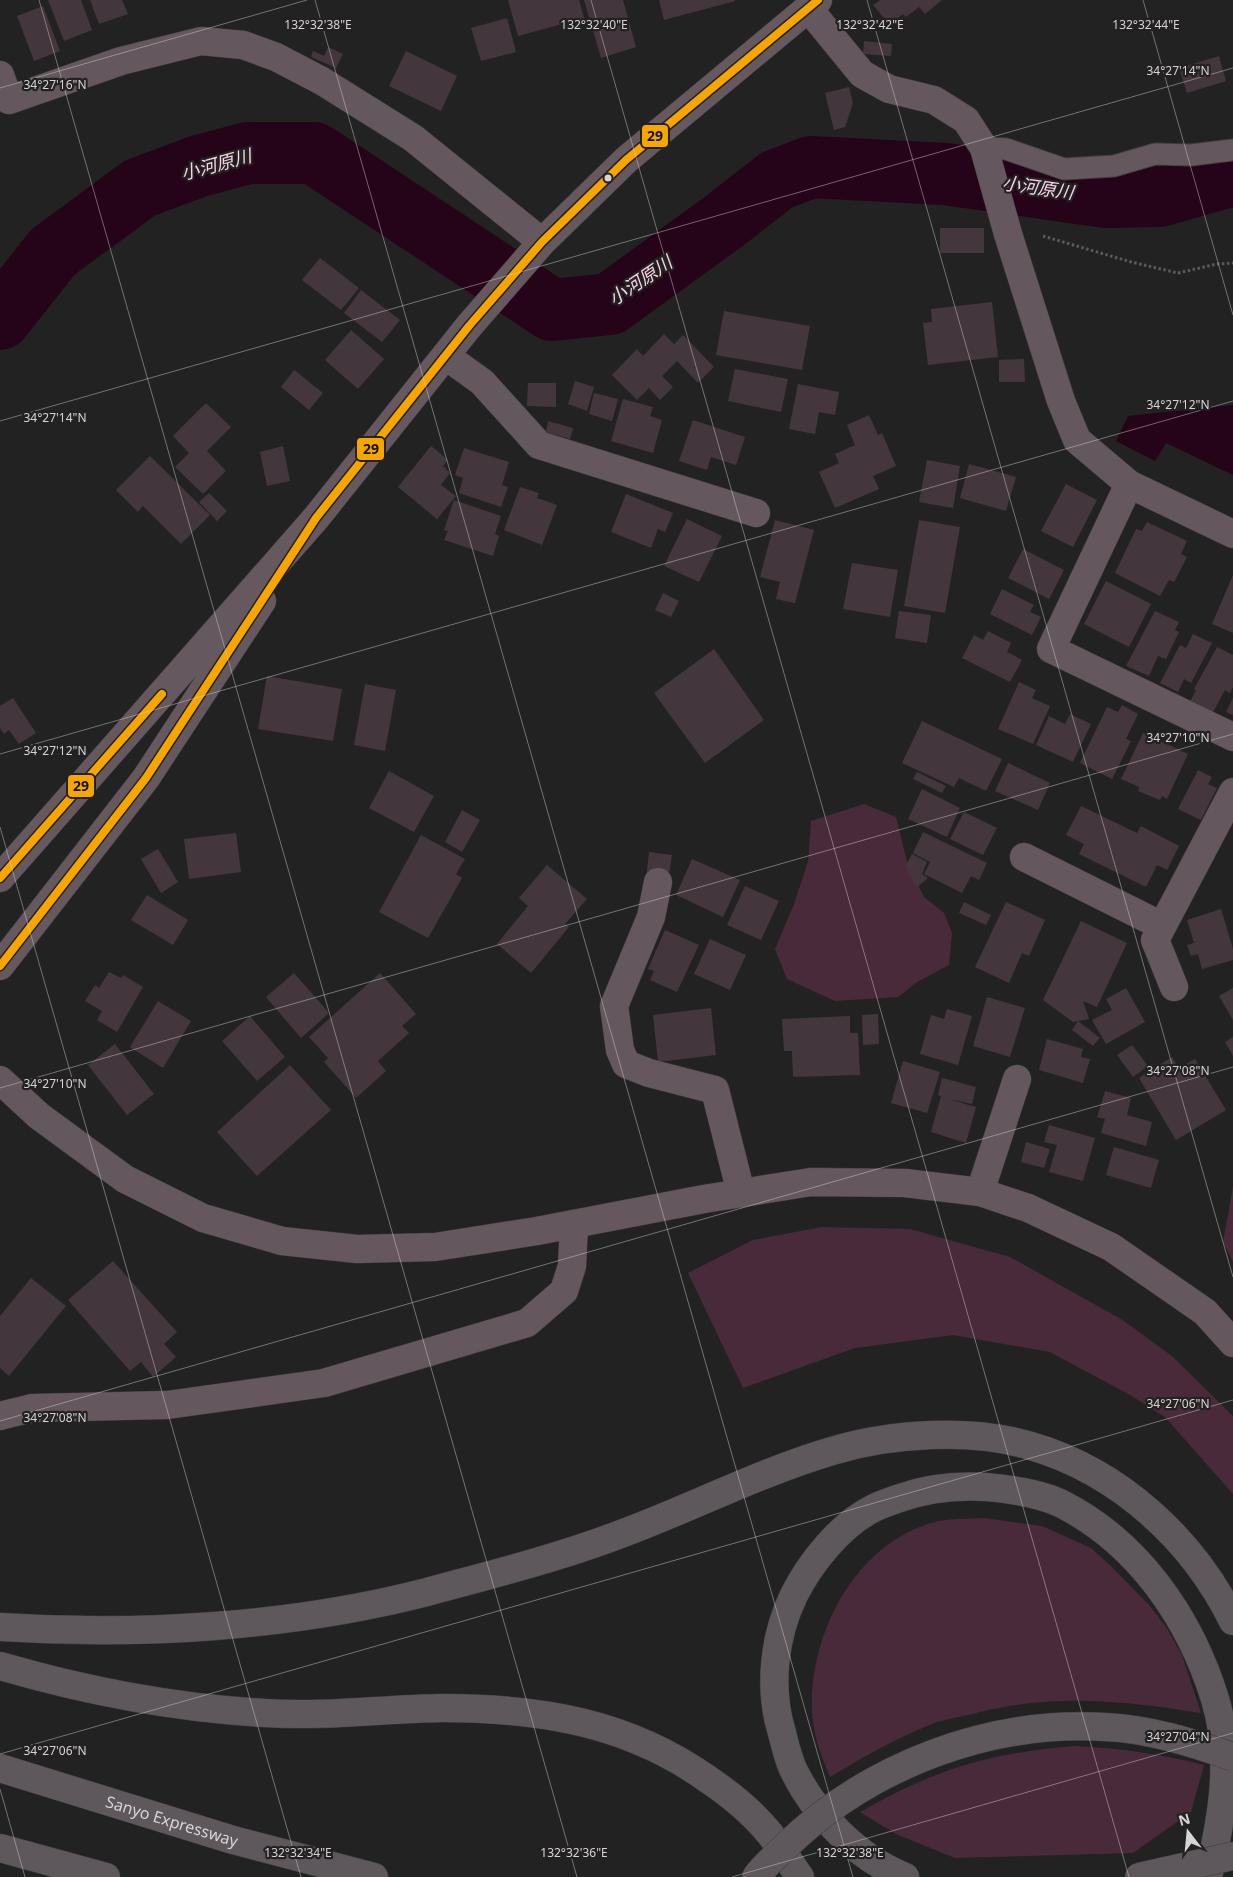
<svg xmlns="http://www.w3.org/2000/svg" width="1233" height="1877" font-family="'Noto Sans','Noto Sans JP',sans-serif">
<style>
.green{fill:#482a3b}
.water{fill:#250318}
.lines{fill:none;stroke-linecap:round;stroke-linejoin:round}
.river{stroke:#250318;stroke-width:62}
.building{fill:#43373d}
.service-casing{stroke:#403f3f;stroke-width:23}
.minor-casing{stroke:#403f3f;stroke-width:29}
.tertiary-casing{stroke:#403f3f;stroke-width:29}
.primary-casing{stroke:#403f3f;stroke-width:29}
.motorway-casing{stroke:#403f3f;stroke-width:29}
.path{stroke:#5f585c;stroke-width:3;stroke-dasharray:2.5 2.5;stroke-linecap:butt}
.service{stroke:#64585e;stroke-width:21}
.minor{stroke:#64585e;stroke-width:28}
.tertiary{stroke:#64585e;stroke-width:28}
.primary{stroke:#66585f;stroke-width:28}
.motorway{stroke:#5e575b;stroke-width:28}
.motorway-bridge-casing{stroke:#403f3f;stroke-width:29;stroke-linecap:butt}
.motorway-bridge{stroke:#5e575b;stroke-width:28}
.bus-1-casing{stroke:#242122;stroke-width:11}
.bus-1{stroke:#f7a600;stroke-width:8}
.ticks{fill:none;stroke:#d6d5d5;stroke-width:1;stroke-opacity:0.45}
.bus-dot{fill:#d6d5d5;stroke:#242122;stroke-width:2}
.labels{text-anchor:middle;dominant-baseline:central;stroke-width:4.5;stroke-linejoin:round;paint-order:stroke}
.street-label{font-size:16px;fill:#d6d5d5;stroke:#242122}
.water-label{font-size:18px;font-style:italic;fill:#fbd3e8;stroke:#242122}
.ticks-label{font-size:12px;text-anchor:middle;fill:#d6d5d5;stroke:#242122;stroke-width:4.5;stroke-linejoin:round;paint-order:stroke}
.line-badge{stroke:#242122;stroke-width:2}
.pale-badge-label{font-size:14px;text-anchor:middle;font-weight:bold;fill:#111}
</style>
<rect width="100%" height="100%" fill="#232222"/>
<path class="green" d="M864 804 896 817 907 862 924 897 944 913 952 933 949 965 917 982 898 997 835 1001 787 979 775 949 794 904 808 862 811 821Z
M1233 1187V1262L1223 1242Z
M822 1227 910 1229 1010 1257 1121 1319 1172 1356 1233 1416V1494L1165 1417 1130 1395 1050 1352 953 1335 855 1348 743 1388 688 1273 753 1240Z
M984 1518 1042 1526 1091 1548 1111 1566 1149 1605 1166 1627 1182 1655 1201 1713C1119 1700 1049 1693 968 1715 954 1718 940 1720 927 1726 893 1740 861 1758 830 1777 821 1755 813 1735 812 1711 809 1635 854 1546 931 1523 947 1518 968 1519 984 1518Z
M1075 1746C1120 1748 1161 1754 1204 1765L1191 1812 1133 1853 955 1858 896 1834 860 1812C936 1769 989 1753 1075 1746Z"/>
<path class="water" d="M1233 405V475L1166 443 1155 461 1116 441 1128 416Z"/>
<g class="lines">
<path class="river" d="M0 319 53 252 140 188 199 166 248 153H314L552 310 610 304 723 222 777 180 811 167 945 174 1106 197 1160 196 1233 175"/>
</g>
<path class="building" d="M48 0H81L92 30 64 41Z
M90 0H122L128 14 99 24Z
M508 0H579L584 18 518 36Z
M584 0H623L636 47 601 58Z
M659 0H735V1L664 20Z
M880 0H942L925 14 919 7 906 17 903 14 890 25 873 5Z
M43 6 60 51 34 61 17 16Z
M507 18 516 52 481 61 471 28Z
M864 41 892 44 891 56 863 54Z
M328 47 343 54 336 68 311 57 313 51 324 56Z
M406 51 457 76 441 111 389 86Z
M1219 56 1226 81 1187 93 1179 68Z
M849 87 853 103 845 127 834 130 825 93Z
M940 228H984V253H940Z
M320 258 359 288 341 310 302 280Z
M361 290 400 320 382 342 344 313Z
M992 302 998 357 928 365 923 323 932 322 931 309Z
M724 311 810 326 802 370 716 355Z
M351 330 384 359 358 389 325 360Z
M664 334 674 344 683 335 714 367 698 383 677 361 662 376 673 387 660 400 649 388 637 400 612 375 637 349 643 356Z
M1024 359 1025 382H999V360Z
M735 369 788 379 781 412 728 401Z
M294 370 323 393 309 410 281 387Z
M575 381 594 387 587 411 568 404Z
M528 383H556V407L527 406Z
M798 384 839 392 835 415 819 412 815 434 789 429Z
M594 393 618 399 612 421 589 414Z
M623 399 653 407 650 416 662 420 653 453 611 441Z
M206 403 231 427 207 451 226 471 203 494 175 467 189 453 173 436Z
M869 415 878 435 882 433 896 466 873 476 879 489 835 508 819 472 839 463 835 454 855 445 847 425Z
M693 420 745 437 736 465 711 457 707 470 679 461Z
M548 421 573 428 570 439 546 432Z
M283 446 290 481 267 486 260 452Z
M431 446 448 460 443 466 450 473 441 485 456 496 437 519 398 487Z
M464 448 509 462 502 485 508 487 501 507 459 493 463 478 455 475Z
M150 456 210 515 181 544 143 506 138 512 116 490Z
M927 460 960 466 953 508 919 502Z
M969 464 1016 477 1006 511 960 498Z
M1066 484 1097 500 1073 547 1041 531Z
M520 487 539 493 537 498 557 505 542 545 504 530Z
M209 493 227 511 217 521 199 502Z
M626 494 673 513 665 532 658 529 651 548 611 532Z
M454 500 501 516 495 534 499 536 493 556 444 540 448 531 444 530Z
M687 519 722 536 699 582 664 566Z
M775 520 814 530 795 603 776 599 780 582 760 577Z
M919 520 960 527 945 613 904 606Z
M1147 522 1187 541 1181 554 1187 557 1174 582 1169 580 1160 596 1115 573 1136 529 1142 531Z
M1023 549 1064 570 1049 599 1008 578Z
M852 563 898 570 890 617 843 609Z
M1233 575V633L1212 624Z
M1106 581 1151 604 1129 647 1084 624Z
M1002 589 1034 605 1030 612 1041 617 1032 635 990 614Z
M663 593 679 601 671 617 655 610Z
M899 611 931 615 927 643 895 638Z
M1155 611 1179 622 1175 630 1179 632 1166 659 1158 656 1149 676 1126 666Z
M988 631 1011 643 1007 652 1022 660 1010 682 962 658 974 635 983 640Z
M1193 634 1212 643 1191 683 1184 679 1178 692 1160 683 1180 645 1186 648Z
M1217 647 1233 655V687L1230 693 1225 690 1212 714 1190 702 1196 690 1194 689Z
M714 649 764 720 705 763 654 693Z
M267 676 342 689 333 741 258 729Z
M1019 682 1036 690 1032 698 1050 706 1033 744 998 729Z
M365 684 396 690 385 751 354 745Z
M13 698 36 733 19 744 9 730 4 734 0 728V706Z
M1233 698V715L1226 712Z
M1122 705 1138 714 1126 739 1131 741 1112 779 1080 763 1107 707 1118 712Z
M1070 714 1091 724 1073 762 1036 745 1049 716 1065 724Z
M922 721 1002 759 986 791 959 778 954 787 902 763Z
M1143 733 1188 754 1167 799 1162 796 1160 800 1138 791 1139 787 1121 779Z
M1008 763 1050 783 1038 810 995 791Z
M1198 770 1212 777 1208 784 1217 788 1201 820 1178 809Z
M389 771 434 796 414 832 369 808Z
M917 772 946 786 942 793 913 779Z
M922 789 960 808 947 837 908 819Z
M1081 806 1137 833 1141 826 1179 846 1167 870 1157 865 1146 887 1079 854 1084 844 1066 835Z
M462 810 480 820 462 852 445 842Z
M964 812 997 828 983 855 950 839Z
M923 832 987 863 979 880 971 876 962 893 924 874 930 862 913 853Z
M236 833 241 872 189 879 184 839Z
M421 835 465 859 456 874 462 878 428 938 379 912Z
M158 849 178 882 161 893 141 859Z
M649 852 672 855 668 881 646 879Z
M912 854 927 862 922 874 928 878 917 887 905 867Z
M692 859 740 880 723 917 676 895Z
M547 865 587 899 565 924 569 927 531 973 497 944 528 906 519 898Z
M745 886 779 901 761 940 727 925Z
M147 895 188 920 173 945 131 920Z
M964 902 991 915 986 925 959 913Z
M1006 902 1045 920 1029 956 1022 953 1009 983 975 967Z
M1221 909 1233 949V960L1202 969 1198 954 1191 956 1187 945 1194 943 1187 920Z
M1081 921 1127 943 1097 1007 1083 1001 1089 1019 1073 1022 1043 1000Z
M665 930 699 945 677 992 650 980 654 971 648 969Z
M710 939 746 955 730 990 694 974Z
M109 972 121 978 123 975 143 987 117 1032 97 1020 102 1011 85 1001 95 985 99 988Z
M294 973 329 1013 301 1038 266 997Z
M380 973 416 1014 402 1026 409 1033 378 1061 386 1071 356 1098 324 1062 328 1058 309 1037Z
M1126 988 1145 1022 1106 1044 1092 1020 1112 1010 1106 999Z
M1233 988V1020L1219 996Z
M987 997 1025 1008 1010 1057 973 1046Z
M158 1001 191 1021 163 1068 130 1047Z
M711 1008 716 1055 658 1062 653 1015Z
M947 1009 972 1016 958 1065 920 1054 931 1015 944 1019Z
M878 1014 879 1044 863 1045 862 1015Z
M250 1016 285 1057 257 1081 222 1041Z
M850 1016V1033H858L860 1075 793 1077 792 1051H784L782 1019Z
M1078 1021 1100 1038 1093 1046 1072 1030Z
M1233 1037V1056L1225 1042Z
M1047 1039 1083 1049 1081 1057 1090 1059 1083 1083 1039 1070Z
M115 1044 154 1094 127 1115 88 1065Z
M1132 1045 1148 1066 1133 1077 1117 1055Z
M1172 1057 1179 1068 1195 1059 1226 1110 1176 1140 1139 1078Z
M903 1061 940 1072 927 1113 891 1103Z
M290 1065 331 1110 257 1176 217 1132Z
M942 1078 976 1087 972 1104 948 1099 976 1107 966 1143 931 1132 941 1096 938 1095Z
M1105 1091 1131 1098 1127 1115 1152 1122 1146 1146 1101 1133 1105 1119 1097 1117Z
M1049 1125 1095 1138 1083 1181 1049 1172 1057 1145 1044 1142Z
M1026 1142 1050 1149 1044 1168 1021 1162Z
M1114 1147 1159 1160 1151 1188 1106 1175Z
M113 1261 177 1332 164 1344 176 1357 153 1377 141 1362 130 1371 68 1300Z
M31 1278 66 1306 9 1376 0 1368V1316Z"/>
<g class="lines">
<defs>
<path id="service" d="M984 148 1006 149 1064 169 1114 166 1155 154 1191 155 1233 150"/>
<path id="minor" d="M808 8 862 74 889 89 934 100 966 120 984 148 1008 234 1061 401 1077 440 1129 484 1233 534
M0 75 9 100 121 61 201 41 243 45 276 57 322 81 413 138 542 242
M446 356 482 382 539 445 756 513
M1129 484 1051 649 1233 737
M1024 857 1162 926
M658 882 651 917 614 1006 620 1050 626 1064 649 1073 715 1090 741 1193
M1174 987 1155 940 1233 792
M980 1192 1017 1079
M0 1416 32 1408 167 1405 324 1383 527 1323 564 1291 572 1266 574 1224"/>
<path id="tertiary" d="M0 1080 39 1116 125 1179 203 1218 282 1241 357 1249 435 1247 537 1231 704 1199 811 1182 905 1183 980 1192 1028 1208 1111 1247 1205 1312 1233 1343"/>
<path id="primary" d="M0 878 316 518 469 326 542 242 626 160 818 0
M0 966 146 778 262 601"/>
<g id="motorway">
<path d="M0 1627C140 1636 291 1627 427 1592 493 1574 562 1557 626 1532 695 1506 761 1472 832 1451 891 1433 972 1428 1031 1446 1120 1472 1193 1540 1233 1621"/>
<path d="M0 1666C86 1691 175 1708 264 1713 323 1717 383 1709 442 1708 539 1708 628 1722 709 1780 731 1795 753 1813 770 1834 781 1848 790 1863 800 1877"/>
<path id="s1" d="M0 1768 233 1840 374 1877"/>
<path d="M0 1848 106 1877"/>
<path d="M905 1877C858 1858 815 1815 793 1769 788 1758 785 1745 782 1733 768 1688 774 1636 794 1595 810 1563 841 1524 874 1508 882 1504 891 1501 900 1498 928 1488 956 1485 986 1487 1009 1489 1038 1493 1060 1503 1138 1542 1190 1618 1215 1699 1233 1758 1222 1819 1208 1877"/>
</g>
</defs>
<use href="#service" class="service-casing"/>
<use href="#minor" class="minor-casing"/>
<use href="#tertiary" class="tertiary-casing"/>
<use href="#primary" class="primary-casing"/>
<use href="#motorway" class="motorway-casing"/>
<path class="path" d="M1043 236 1131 262 1178 273 1217 264 1233 263"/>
<use href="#service" class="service"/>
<use href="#minor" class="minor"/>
<use href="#tertiary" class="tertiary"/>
<use href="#primary" class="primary"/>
<use href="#motorway" class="motorway"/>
<defs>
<path id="motorway-bridge" d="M756 1877C764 1866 775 1857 785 1847 868 1766 988 1720 1105 1727 1149 1729 1191 1742 1233 1757
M1139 1877 1233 1856"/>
</defs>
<use href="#motorway-bridge" class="motorway-bridge-casing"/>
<use href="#motorway-bridge" class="motorway-bridge"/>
<defs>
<path id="bus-1" d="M0 878 162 694
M0 966 146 778 316 518 469 326 542 242 626 160 818 0"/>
</defs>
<use href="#bus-1" class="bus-1-casing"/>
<use href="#bus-1" class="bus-1"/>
</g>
<path class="ticks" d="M39 0 577 1877M315 0 853 1877M591 0 1129 1877M867 0 1233 1277M1143 0 1233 315M0 88 307 0M0 421 1233 68M0 754 1233 401M0 827 301 1877M0 1088 1233 734M0 1421 1233 1067M0 1754 1233 1400M0 1789 25 1877M732 1877 1233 1733"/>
<circle class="bus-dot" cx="608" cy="178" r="4.5"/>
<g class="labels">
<g class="street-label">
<text stroke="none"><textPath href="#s1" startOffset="180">Sanyo Expressway</textPath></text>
</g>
<g class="water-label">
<text transform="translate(216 164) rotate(-15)">小河原川</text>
<text transform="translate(1038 187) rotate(8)">小河原川</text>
<text transform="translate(640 280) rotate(-34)">小河原川</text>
</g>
</g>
<g class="ticks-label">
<text x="318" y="29">132°32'38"E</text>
<text x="594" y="29">132°32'40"E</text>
<text x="870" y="29">132°32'42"E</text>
<text x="1146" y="29">132°32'44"E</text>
<text x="1178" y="75">34°27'14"N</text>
<text x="55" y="89">34°27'16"N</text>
<text x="1178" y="409">34°27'12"N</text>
<text x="55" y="422">34°27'14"N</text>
<text x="1178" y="742">34°27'10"N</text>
<text x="55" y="755">34°27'12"N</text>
<text x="1178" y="1075">34°27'08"N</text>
<text x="55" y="1088">34°27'10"N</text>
<text x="1178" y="1408">34°27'06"N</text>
<text x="55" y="1422">34°27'08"N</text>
<text x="1178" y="1741">34°27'04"N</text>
<text x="55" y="1755">34°27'06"N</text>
<text x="298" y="1857">132°32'34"E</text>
<text x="574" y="1857">132°32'36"E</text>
<text x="850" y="1857">132°32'38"E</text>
</g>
<g class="line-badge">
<rect x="641" y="124" width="28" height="24" rx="5" fill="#f7a600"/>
<rect x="356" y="437" width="29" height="24" rx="5" fill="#f7a600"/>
<rect x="67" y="774" width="28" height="24" rx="5" fill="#f7a600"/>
</g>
<g class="pale-badge-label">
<text x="655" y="141">29</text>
<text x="371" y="454">29</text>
<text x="81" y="791">29</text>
</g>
<g transform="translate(1188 1832) rotate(344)" stroke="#242122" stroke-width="4" paint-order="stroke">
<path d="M0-4L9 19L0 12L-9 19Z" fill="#d6d5d5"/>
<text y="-8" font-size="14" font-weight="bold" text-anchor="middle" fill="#d6d5d5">N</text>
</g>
</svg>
